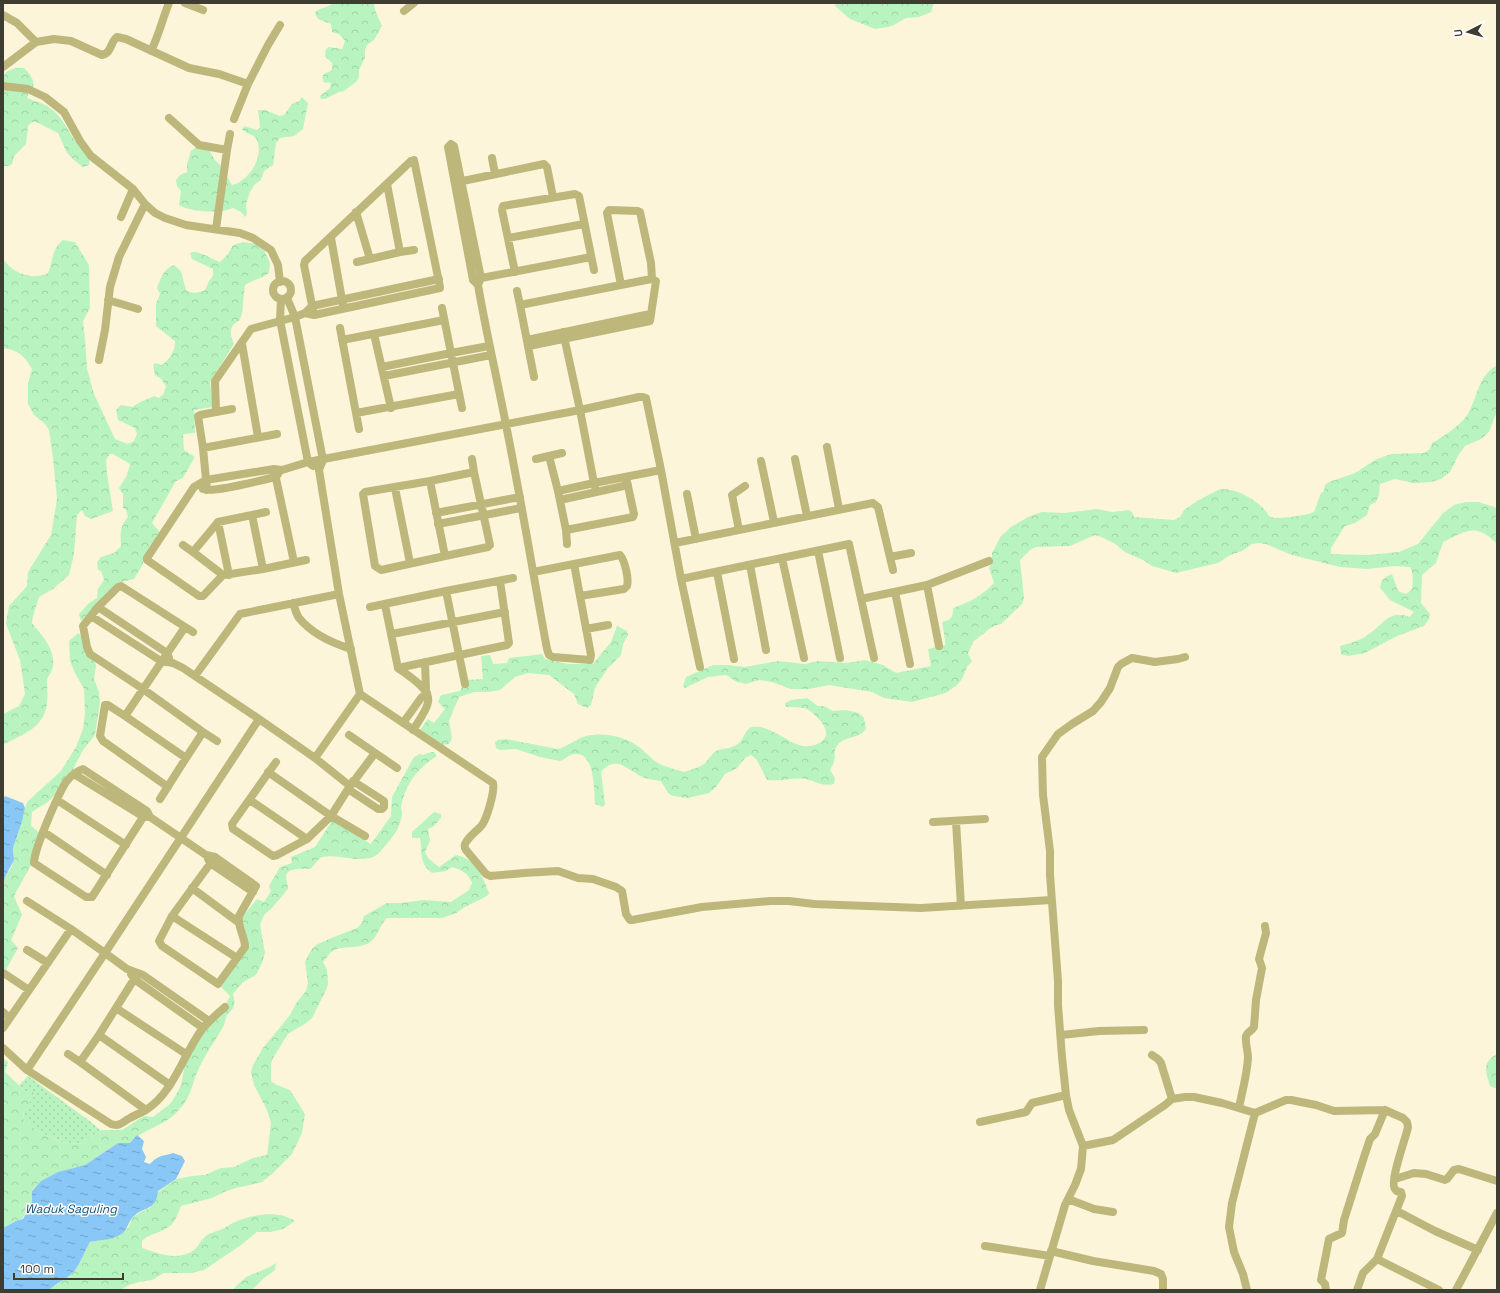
<svg xmlns="http://www.w3.org/2000/svg" width="1500" height="1293" font-family="'Space Grotesk',sans-serif">
<style>
.grass{fill:url(#grass-dots)}
.forest{fill:url(#forest-crowns)}
.water{fill:url(#water-ripples)}
.lines{fill:none;stroke-linecap:round;stroke-linejoin:round}
.minor{stroke:#bdb77b;stroke-width:8}
.labels{text-anchor:middle;dominant-baseline:central;stroke-width:3;stroke-linejoin:round;paint-order:stroke}
.water-label{font-size:12px;font-style:italic;fill:#124f75;stroke:#fff}
</style>
<defs>
<pattern id="grass-dots" width="8" height="8" patternUnits="userSpaceOnUse"><rect width="8" height="8" fill="#b9f4c0"/><path d="M2 2h.1M6 6h.1" fill="none" stroke="#a0d2a5" stroke-width="1.8" stroke-linecap="round"/></pattern>
<pattern id="forest-crowns" width="20" height="18" patternUnits="userSpaceOnUse"><rect width="20" height="18" fill="#b9f4c0"/><path d="M2 6a3 3 0 1 1 6 0M12 15a3 3 0 1 1 6 0" fill="none" stroke="#a0d2a5"/></pattern>
<pattern id="water-ripples" width="26" height="14" patternUnits="userSpaceOnUse"><rect width="26" height="14" fill="#89c7f6"/><path d="M2 4q2-2 4 0t4 0M15 11q2-2 4 0t4 0" fill="none" stroke="#71a3c8"/></pattern>
</defs>
<rect width="100%" height="100%" fill="#fdf5d9"/>
<path class="grass" d="M28 1076 91 1122 100 1130 82 1144 61 1142 36 1130 23 1119 24 1111 33 1092H26L19 1085Z"/>
<path class="forest" d="M334 3H374L375 10 382 26 374 40 367 45 365 50V58L359 70V77L357 81 344 91 339 92 325 99H321L320 96 330 88 331 84 329 82 325 83C323 81 322 78 323 75 328 70 334 73 332 63L325 56 326 49 329 47 342 49 345 41 339 34 332 32 331 24 318 19 315 13C319 7 328 8 334 3Z
M836 3H934L931 12 919 17 906 18 894 25 888 27 875 29 850 19 835 6Z
M15 68H24C28 72 35 79 33 86 32 90 28 93 27 98 34 101 44 103 50 108 63 117 67 130 76 142 81 149 92 156 89 165L83 167 75 161 67 153 58 133 36 122H32L28 126 26 144 14 156 12 164 9 166H3V77L6 72Z
M302 97 308 103 303 129 294 136 280 138 276 143 273 165 264 171 261 180 255 184 250 192 246 204 247 214 245 217 241 212 233 208C221 214 190 212 179 205L181 191 177 186 176 180 180 175 187 172V164L191 151 196 147 210 151 214 159 220 165 232 185C250 181 264 156 257 140 253 133 246 135 242 129L244 126 257 130 260 127 258 110H265L280 116 284 115 292 104 299 101Z
M63 240 75 242 89 265 90 308 83 321 85 339 87 369 94 394 115 439 128 444 134 441 137 434 135 428 118 420 116 410 121 405 133 407C138 402 146 400 154 396L159 398 164 393 166 386 161 379 155 375 153 365 156 363 162 365C169 360 176 350 175 341L156 326V304L160 294 157 288C161 278 163 269 174 265L181 271 186 290C191 294 199 293 205 290L209 281 213 276V269L192 259 190 253C197 249 211 259 220 262L228 254 233 245 243 242 258 244 263 248 270 263 269 273C261 279 253 280 245 285 243 297 244 308 240 320 229 326 229 332 234 344L210 382 213 407 194 410 195 433 183 434 184 450 195 457 183 478 176 481 152 523 160 532 147 550 142 566 134 579 117 583 81 621 79 614 89 603 97 598 98 589 104 580 101 571 98 570 97 562 101 557 114 553 121 546C120 534 120 526 128 517L126 510 123 508V494L119 488 127 475 130 464 113 454H110L106 460 107 473 113 511 91 519 85 516 82 510 77 515 74 554 69 575 53 589 39 597 33 616 32 623C42 636 55 648 53 666 52 672 48 676 47 680 47 688 48 695 47 702 45 728 23 734 3 745V714L19 706 25 694 20 660 6 624 9 606 27 586 28 572 51 535 57 499 53 458 49 430 45 424 34 415 28 404V383L32 369C25 356 18 350 3 348V258C11 273 32 281 48 273 53 261 52 248 63 240Z
M1497 365V411L1489 432 1481 439 1465 446 1459 454 1450 472 1441 479 1431 482 1413 483 1395 479 1380 484 1379 495 1376 502 1370 505 1367 515 1355 523 1345 526 1343 529 1331 548V554L1367 555 1399 552 1418 544 1443 513 1454 505 1466 502H1479L1497 508V544C1476 522 1466 531 1443 542L1436 563 1422 575 1421 603 1430 614 1429 619 1424 626 1397 636 1365 653 1348 656 1341 654 1340 646C1350 643 1360 641 1369 634 1383 625 1389 609 1409 617L1414 612 1390 600 1380 588C1381 580 1385 576 1392 574L1398 591 1406 594 1412 589C1413 582 1414 574 1410 567L1395 566 1367 569 1340 567 1292 555 1266 544 1259 543 1252 544 1242 551 1230 555 1218 563 1176 573 1152 566 1145 561 1125 552 1114 543 1101 537 1095 535 1070 546 1036 547 1030 550 1020 560 1024 598 1022 604 1001 624 994 626 989 629 973 642 968 654 972 661 967 667 962 679 957 685 946 693 912 702 884 698 872 692 829 685 809 689H791L772 682 759 680 746 684 737 682 726 675 708 677 685 688 683 686 686 677 713 665H727L745 667 778 661 805 664 818 661 847 663 865 660 883 665 896 673 931 666 928 649 945 645V640L942 622C951 620 953 618 953 608 969 602 982 596 994 583L989 568 992 561V553L1001 536 1011 527 1030 516 1042 512 1064 513 1097 509 1112 512 1129 510 1132 512 1134 517 1174 520 1180 517 1184 510 1197 501 1220 489C1235 488 1251 497 1262 507 1266 510 1267 515 1271 517 1278 520 1307 515 1314 512L1321 493 1324 491 1325 485 1329 482 1355 473 1375 460 1391 454 1424 453 1430 449 1432 443C1444 436 1460 426 1468 414 1478 396 1478 376 1497 365Z
M617 626 627 631 628 635 623 644 621 655 607 669 595 688 591 705 587 708 578 704 574 694 549 675 528 673 515 677 500 690 488 692H474L459 697 449 721 452 738 449 744 442 745 420 730 428 719 434 723 445 709 438 702 441 695 460 691 465 680 483 679 481 656 490 655 493 664 507 663 509 658 542 654 545 659 568 664H593L611 642Z
M78 633 88 641 96 666 94 679 99 692 100 702 95 735 83 750 70 775 60 789 49 801 32 812 31 826 44 836 33 854 31 865 14 896 22 915 11 940 18 948 3 975V887L5 877 12 866 14 854 13 848 27 802 61 771 76 747 83 729 85 713 84 689 75 673 70 661 69 641Z
M807 698 818 706H824L833 711 846 710 859 713 864 718 866 729C858 740 844 735 837 746 833 751 836 756 834 761 834 764 831 767 830 770L835 778 834 784C823 787 815 781 806 779 792 777 780 782 767 780L757 760 751 755 745 758 737 768 725 774 716 787 709 793 688 798 673 796 668 793 661 781C654 780 646 779 640 776 624 767 616 756 601 772L605 804 603 807 595 804C594 790 595 752 575 754 570 754 565 759 560 761L540 757 516 749 500 750 496 748 495 742 498 740 506 739 558 749C568 746 576 739 586 736 603 732 625 736 639 747 646 752 650 758 658 763 665 767 675 769 684 772 690 770 698 768 704 764 708 761 711 754 716 751 723 748 732 749 739 743 744 739 745 729 752 727 770 724 787 743 803 746 811 747 824 744 826 735 828 726 812 710 804 708 799 707 792 707 786 707L785 703 791 700Z
M431 752H434L437 756C418 768 405 784 401 807 401 809 402 810 402 813 402 818 399 826 397 830 394 836 384 847 380 852 366 867 341 853 323 857 317 858 315 866 310 869 304 869 287 867 286 876 286 880 288 885 288 889L272 908 264 915 260 925 265 953 262 963 256 975 243 982 233 994C234 998 235 1003 234 1006 232 1011 229 1012 227 1015 225 1019 225 1024 223 1027 216 1040 206 1053 200 1066 191 1084 193 1096 177 1112 163 1127 142 1129 130 1143H118L85 1165 58 1172 41 1181 32 1190V1203L22 1219C13 1220 11 1225 3 1228V1058L8 1062 5 1072 26 1092H33L35 1095 24 1111 23 1119 36 1130 61 1142 82 1144 100 1130H122L144 1116 153 1117 170 1104 176 1095 181 1085 185 1064 199 1032 222 1012 230 996 220 986 247 947 239 921 257 899 264 902 271 891 269 886 280 867 292 863 291 857 315 847 332 821 371 844 391 816 392 797 414 757 420 754 423 755Z
M434 812 441 814V818L434 826 428 829 430 841 425 852 428 858 439 867 456 855C475 858 483 877 489 893L487 896 465 907 456 913 442 918H387C379 925 379 936 369 943 358 949 343 946 334 950 330 952 326 959 323 962L327 970 328 984 326 990 312 1018 306 1023 288 1034 273 1058 271 1064V1081L277 1085 290 1090 305 1114 302 1133 292 1154 272 1174 262 1182 236 1188 224 1192 212 1198 181 1206C178 1213 176 1221 170 1226 161 1233 150 1233 142 1241V1248C157 1253 173 1260 189 1253 198 1250 199 1241 206 1236 209 1233 215 1232 220 1230 224 1229 227 1226 231 1224 249 1215 277 1209 295 1221L283 1229 271 1232H257L241 1245 204 1270 191 1273H164L152 1280 139 1282 129 1285 121 1290H49C56 1283 65 1279 72 1273 80 1265 85 1252 90 1242L119 1236 128 1228 133 1217 139 1213 150 1208 158 1192 176 1179 192 1176 205 1175 221 1168 234 1167 253 1158 267 1155 271 1123 267 1110 254 1085 251 1072 253 1065 263 1048 290 1015 297 1002 306 991 308 983 305 962 311 950 316 945 329 939 357 928 362 923 364 916 387 903H401L423 900 451 902 469 890 472 883C468 873 462 870 452 867L446 871 432 873C418 862 423 854 420 838H412V832Z
M1497 1054V1089L1490 1086C1486 1072 1481 1063 1497 1054Z
M276 1263 275 1270 264 1278 252 1290H232L246 1277 270 1267Z"/>
<path class="water" d="M5 796 23 803 25 808 22 821 13 848 14 860 5 877 3 887V799Z
M137 1135 144 1141 142 1149 146 1157 144 1162 150 1164C160 1154 161 1157 173 1153L182 1156 185 1161 176 1179 158 1191C156 1212 143 1206 133 1217 127 1223 128 1232 118 1236 110 1240 99 1240 90 1242 85 1251 81 1262 75 1270 68 1279 57 1282 49 1290H3V1228C11 1225 12 1221 23 1219L32 1203V1191L41 1181 58 1172 85 1165 118 1143H130Z"/>
<g class="lines">
<path class="minor" d="M185 3 203 10
M404 11 414 3
M3 15 17 23 36 42
M151 51C159 35 162 20 169 3
M3 67 36 42 54 39 71 41 102 55C112 53 110 42 117 37L126 39 189 68 219 74 248 84 268 45 280 25
M3 86 28 89 45 97 64 112 80 141 91 156 133 189 145 204 155 213 165 218 186 225 240 233 253 238 271 250 278 265 280 282
M169 118 199 145 227 150
M234 119 248 84
M492 158 495 174
M458 182 544 164 547 167 553 197
M387 184 400 252
M356 212 370 259
M121 217 133 189
M216 229 227 150 230 134
M331 238 343 305
M508 238 584 224
M357 262 400 252 414 250
M515 272 502 210 503 206 575 194 579 196 594 270
M476 279 591 257
M273 290a9 9 0 1 1 18 0a9 9 0 1 1-18 0Z
M478 285 481 278 454 146 451 144 448 147 473 280 478 285C486 332 497 378 506 425 521 499 533 574 547 649L549 655 553 657 590 660 591 655 574 564 533 572
M621 285 607 213 609 210 638 211 640 212 651 263 652 279
M517 291 520 305
M287 298 295 317 323 460 319 470 339 594 360 694 493 783C495 791 487 818 482 825 477 831 468 837 465 844 464 847 465 848 466 850L486 874 490 876 524 873 558 871 578 878 593 879 616 887 622 891 626 914 630 920H632L702 907 770 901H789L814 904 921 908 1051 900
M281 299 280 320 308 462 313 466
M108 300 138 309
M442 308 451 353 489 346
M305 313 314 315 440 288V287L414 160 411 161 305 261 304 265 314 315
M340 328 359 429
M563 332 580 410 639 397H643L646 398 661 470 681 579 849 544 874 658
M374 334 391 408
M342 340 444 320
M527 340 650 314
M242 344 258 437
M529 346 650 321 656 281 652 279 641 281 520 305 534 377
M99 360 105 330 110 287 119 257 145 204
M382 367 451 353 462 408
M384 376 491 355
M216 411 215 381 251 329 295 317 305 313 312 306 439 279
M356 413 459 394
M827 447 839 509
M203 448 277 434
M562 453 549 456 558 491 566 530 633 517 634 514 626 477
M472 459 474 472
M536 459 549 456
M795 459 807 516
M761 461 774 522
M274 469 294 562
M474 472 490 545 488 547 445 556 430 481Z
M430 481 365 492 363 494 375 566 381 570 445 556
M395 488 410 563
M203 489C215 493 260 480 276 477L278 474
M207 490 203 448 198 416 200 415 232 409
M558 491 594 483 595 487
M687 494 696 539
M560 500 628 485
M436 513 520 497
M252 515 266 512
M218 522 193 552 223 575 203 596H199L147 560V558L194 487 206 480 274 469 282 470 308 462 580 410 594 483 661 470
M438 524 521 508
M566 530 567 544
M739 530 732 495 745 486
M675 543 873 503 878 507 893 570
M183 545 193 552
M818 551 840 658
M890 557 911 553
M782 558 804 658
M574 564 620 555C625 561 629 579 627 586L624 589 580 596
M750 565 766 650
M717 572 734 659
M224 575 263 569 306 560
M229 575 218 522 252 515 263 569
M681 579 700 667
M927 585 989 561
M446 591 465 684
M895 592 910 664
M861 599 927 585 939 646
M293 603C295 608 296 614 299 618 312 634 332 643 351 649
M385 605 398 668 507 645 509 643 500 581
M98 607 167 653 169 658
M370 607 446 591 513 578
M91 616 161 661 173 663 183 668 259 719
M586 629 608 625
M392 634 505 612
M425 662 426 690
M398 668C407 675 431 689 428 702 427 710 418 722 413 730
M195 676 240 614 339 594
M125 716 186 758 160 799
M403 723 421 698 427 693
M203 732 217 741
M349 735 397 768
M186 758 203 732 143 689 90 654 87 647 83 626 98 607 118 587 121 586 193 632
M315 758 360 694
M268 772 331 816 365 836
M74 774 144 817H149
M351 785 375 753
M168 787 103 741 100 736 105 705H108L125 716 185 627
M348 789 378 809H382L384 807V801L353 781
M57 800 126 845
M250 800 307 839
M147 811 92 897H86L34 863C34 849 58 795 66 782 70 777 76 771 83 769L147 811 150 817 206 855 215 857 256 886 239 916C237 927 245 936 245 947L218 984 162 946 159 941 172 916 215 857
M956 821 961 906
M933 822 985 819
M44 832 107 875
M208 859 210 863 253 892
M192 888 238 922
M27 901 71 929 105 953 27 1070 111 1124C120 1127 122 1122 130 1118 135 1115 141 1113 146 1110 175 1091 183 1054 203 1028 210 1020 218 1013 225 1007
M172 916 237 958
M27 950 48 963
M138 973 99 1035 80 1062 146 1110
M5 974 29 990
M131 974 134 979 203 1028
M116 1008 186 1054
M3 1012 10 1018
M209 1021 143 975 127 969 105 953 259 719 315 758 350 786 331 816 307 839 277 855 273 856 233 829 232 824 276 762
M3 1028 71 929
M99 1035 170 1085
M1061 1035 1099 1031 1144 1030
M3 1048 27 1070
M68 1054 80 1062
M1152 1055 1158 1059 1161 1063 1172 1099
M1239 1108C1242 1092 1247 1075 1248 1058 1248 1051 1245 1043 1246 1036 1247 1032 1252 1031 1254 1027L1256 1000 1262 968 1259 959 1266 933 1265 926
M980 1122 1026 1112 1032 1103 1066 1095
M1083 1146 1113 1140 1165 1105 1172 1099 1185 1097H1194L1222 1103 1255 1113 1286 1100H1291L1316 1105 1334 1111 1385 1110 1403 1118 1407 1122 1408 1127C1406 1138 1389 1182 1395 1189 1396 1191 1399 1192 1401 1192L1402 1196 1377 1259 1363 1273 1357 1290
M1395 1179 1414 1173 1426 1174 1445 1180 1447 1179 1454 1170 1459 1169 1497 1181
M1068 1199 1094 1209 1113 1212
M1397 1211 1435 1231 1478 1250
M985 1246 1050 1256
M1051 1251 1093 1261 1154 1271 1161 1274 1163 1279V1289
M1377 1259 1439 1290
M1040 1290 1065 1205 1075 1185 1081 1169 1083 1146 1069 1110 1066 1095 1062 1057 1058 1005V981L1050 875V851L1043 795 1042 757 1058 734 1072 724 1093 711 1101 702 1110 688 1118 667 1121 664 1132 658 1155 662 1178 659 1185 657
M1247 1290 1243 1274 1234 1252 1229 1227 1232 1203 1255 1113
M1326 1290 1325 1284 1321 1280 1329 1239 1342 1233 1344 1220 1364 1157 1370 1139 1375 1134 1385 1110
M1456 1290 1497 1213"/>
</g>
<g class="labels">
<g class="water-label">
<text x="71" y="1209">Waduk Saguling</text>
</g>
</g>
<rect width="1500" height="1293" fill="none" stroke="#3f3c31" stroke-width="8"/>
<g transform="translate(1468 32) rotate(264)" stroke="#ffffff" stroke-width="3" paint-order="stroke">
<path d="M0-3L7 15L0 10L-7 15Z" fill="#3f3c31"/>
<text y="-6" font-size="11" font-weight="bold" text-anchor="middle" fill="#3f3c31">U</text>
</g>
<path d="M14 1273v6h109v-6" fill="none" stroke="#3f3c31" stroke-width="2"/>
<text x="20" y="1273" font-size="12" fill="#3f3c31" stroke="#ffffff" stroke-width="3" paint-order="stroke">100 m</text>
</svg>
